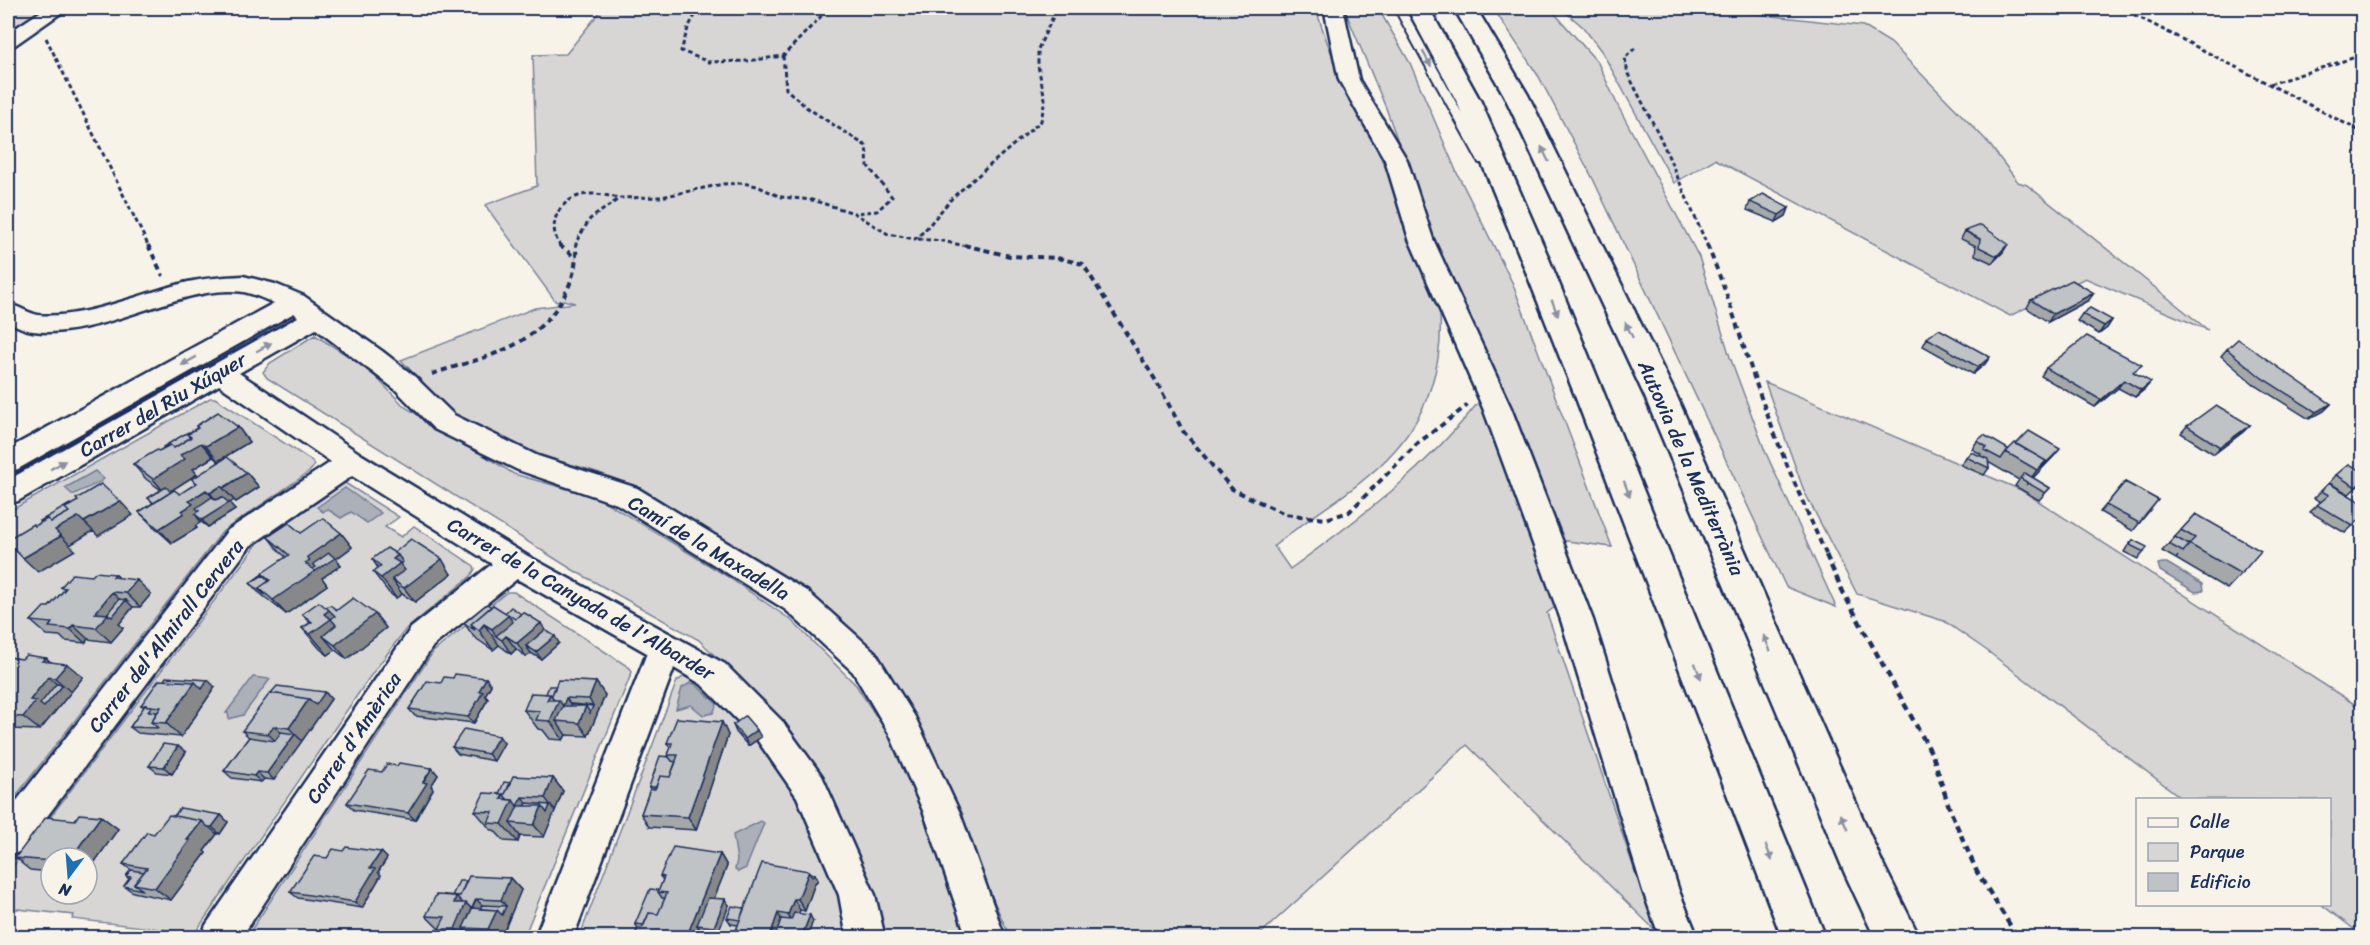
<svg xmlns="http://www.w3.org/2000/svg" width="2370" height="945" font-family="Sriracha,sans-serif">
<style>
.green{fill:#d7d6d4;stroke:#798299;stroke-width:1.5;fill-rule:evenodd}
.water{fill:#acb0b9;stroke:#727c95;stroke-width:1.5}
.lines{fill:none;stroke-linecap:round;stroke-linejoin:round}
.lane-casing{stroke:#1b2f5e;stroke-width:4}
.street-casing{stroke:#1b2f5e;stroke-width:5}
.highway-casing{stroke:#1b2f5e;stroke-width:5}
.path-far2{stroke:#1b2f5e;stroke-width:3;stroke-dasharray:4.5 3;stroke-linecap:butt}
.path-far1{stroke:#1b2f5e;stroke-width:4;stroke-dasharray:6 4.5;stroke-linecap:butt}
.path{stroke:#1b2f5e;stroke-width:4.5;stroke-dasharray:7 5;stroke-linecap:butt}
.lane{fill:#f7f3e8;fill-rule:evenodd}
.street{fill:#f7f3e8;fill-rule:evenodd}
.highway{fill:#f7f3e8;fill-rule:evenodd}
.wall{fill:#a5a8a9;stroke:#1b2f5e;stroke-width:1.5}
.shaded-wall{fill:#86888a;stroke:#1b2f5e;stroke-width:1.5}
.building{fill:#c0c3c5;stroke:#1b2f5e;stroke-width:1.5}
.oneway{fill:#8991a3}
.labels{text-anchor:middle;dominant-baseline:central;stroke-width:4.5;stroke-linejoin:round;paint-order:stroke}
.street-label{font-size:20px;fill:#1b2f5e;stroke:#f7f3e8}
</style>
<rect width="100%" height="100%" fill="#f7f3e8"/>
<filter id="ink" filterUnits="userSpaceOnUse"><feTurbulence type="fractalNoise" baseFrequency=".0167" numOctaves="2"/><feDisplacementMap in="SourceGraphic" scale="12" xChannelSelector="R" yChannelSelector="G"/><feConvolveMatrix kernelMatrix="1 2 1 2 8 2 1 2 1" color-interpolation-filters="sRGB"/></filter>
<g filter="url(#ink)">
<path class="green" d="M8 8H45L8 33Z
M603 8H1316C1330 59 1355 105 1379 154 1392 181 1404 209 1415 237 1425 262 1439 288 1440 315 1443 364 1428 413 1395 450 1361 489 1313 513 1274 546L1290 569C1364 515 1425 470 1482 398L1511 466 1556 606 1547 613 1655 930 1467 745 1257 937H1010L904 701 644 494C605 468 558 464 515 449 463 431 437 398 401 360L535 308 575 303 563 300 556 302 485 205 537 186 533 55 566 54Z
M1344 8H1378L1410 63 1457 173 1512 282 1612 547 1545 538 1481 373 1386 108Z
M1493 8H1550L1598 63 1618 106 1699 257 1730 357 1765 451 1836 607 1786 587 1593 179 1539 77Z
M1561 8H1701L1863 26 1891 43 1986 140 2018 182 2027 185 2208 330 2085 278 2010 316 1715 159 1674 183 1602 52 1583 27Z
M315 335 367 368 405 407 514 474 599 498 725 575 791 620 856 685 904 759 966 937H885L874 895 821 784 788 728 699 640 573 570 267 378 263 372 270 363Z
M1765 382 2021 490 2362 709V935L2322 905 2330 904V800L2183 799 1986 650 1944 621 1857 594 1804 491Z
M210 398H215L312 461 314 466 309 472 223 531 8 806V512Z
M345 483 399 517 385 527 401 537 414 526 474 566 475 569 471 576 405 630 369 678 195 933 72 919 74 915 8 908V873L258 543ZM51 858H87V894H51Z
M507 592H514L630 668 632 672 524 937 254 938 252 929 433 652Z
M688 674H694L748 723 801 797 823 840 855 937 579 938 677 681Z"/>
<path class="water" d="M95 471 104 479C98 485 82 489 73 495L65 488Z
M345 488 381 513 367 523 351 512 341 518 327 509 323 512 317 507Z
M2162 563H2167L2202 584 2203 591 2195 592 2160 571 2158 564Z
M253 677 270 679 243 715 229 719 228 713H226Z
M690 683 695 684 717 704 713 713 703 715 691 705 676 709 682 688Z
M761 821 764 823 746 868 738 872 735 869 737 860 733 835Z"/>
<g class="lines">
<defs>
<path id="lane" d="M1394 8H1404L1488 161 1487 163H1479L1478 161Z"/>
<path id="street" d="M46 8H68L15 45 8 47V33Z
M1324 8H1343L1359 80 1407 160 1433 239 1511 408 1593 620 1679 891 1698 938H1660L1643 891 1561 620 1483 408 1409 239 1385 160 1339 80Z
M243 276 275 284 304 296 382 351 414 376 454 415 538 456 637 488 808 592 875 652 915 717 960 813 1005 938H967L924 813 890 735 853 672 786 610 617 504 518 470 434 429 396 390 316 329 239 373 362 455 526 555 725 664 782 721 822 776 875 895 885 938H847L839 895 797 797 758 741 701 684 674 668 573 938H535L647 653 517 579 433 646 241 938H200L206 925 411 628 492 564 352 476 250 546 21 851 8 856V812L228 530 331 462 219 385 18 501 8 504V480L298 317 294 313 18 469 8 472V449L274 303C264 299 254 294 244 292 180 283 101 340 33 331 24 330 16 325 8 322V304C18 306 28 313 38 315 81 320 145 292 188 282 206 278 224 277 243 276Z"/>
<path id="highway" d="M1407 8H1429L1481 102 1547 254 1826 938H1782L1574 393 1519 254 1457 102Z
M1454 8H1476L1528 95 1677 397 1882 862 1920 938H1875L1846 876 1645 397 1504 95Z"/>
</defs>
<use href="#lane" class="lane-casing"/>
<use href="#street" class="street-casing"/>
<use href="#highway" class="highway-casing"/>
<path class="path-far2" d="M699 8 688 28 681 51 709 62 747 61 783 56 829 8
M2121 8 2362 132
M46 38 149 247
M1635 48 1625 58 1628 74 1660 137 1708 247
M783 56 786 89 806 107 866 146 868 166 892 197 877 211 855 213
M2270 84 2362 55
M918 239 942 241 970 247
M561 247C546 226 557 201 582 195 595 192 607 196 620 198
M576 247V242L590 219 620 198 661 197 723 184 743 183 757 186 781 197 812 200 854 213 888 234 915 239 925 230 953 197 1041 121 1045 99 1038 66V49L1057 8"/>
<path class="path-far1" d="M148 245 163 276
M559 245 576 258
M964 245 1010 256 1057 258 1083 264 1156 381 1183 431 1232 489 1285 514 1326 519 1349 512 1418 443 1468 405
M1707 245C1728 293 1742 343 1759 392 1779 448 1802 502 1827 556
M432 374C458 365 486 359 510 347 548 329 579 288 576 245"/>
<path class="path" d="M1826 555 1844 594 1933 756 1950 810 1977 872 2018 938"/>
<use href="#lane" class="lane"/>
<use href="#street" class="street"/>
<use href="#highway" class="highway"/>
</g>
<path class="wall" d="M1750 202 1789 208 1786 216 1776 222 1747 210Z
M1965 231 2003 252 1992 263 1975 255 1976 246 1961 239Z
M2031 300H2089L2048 322 2027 308Z
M2082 314 2112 320 2107 328 2099 334 2077 321Z
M1927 338 1985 364 1973 374 1923 346Z
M2227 349 2331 404 2324 411 2309 419 2255 385 2221 356Z
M2046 368 2135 373 2145 389 2135 397 2118 388 2095 407 2041 376Z
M2250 425 2243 432 2214 454 2181 433 2187 426Z
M196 426 238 427 249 442 218 461 213 457 193 469 197 474 170 491 180 494 196 484 192 479 247 473 259 487 236 502 234 500 230 503 235 510 208 527 201 522 195 526 197 528 172 543 153 526 139 512 153 503 148 498 161 490 146 479 133 464 159 451 197 428Z
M1977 441 2008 449 2054 456 2033 478 2050 488 2039 500 2015 486 2019 480 1988 462 1989 468 1984 475 1961 465 1966 457 1980 456 1981 454 1972 449Z
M2336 475 2362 482 2349 494 2329 483Z
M2125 482 2158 500 2133 531 2100 512Z
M2329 483 2362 517 2345 533 2310 512 2321 502 2314 498Z
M2196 514 2241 574 2227 589 2176 559 2178 556 2176 559 2162 551Z
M301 533H341L352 547 336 559 341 565 322 578 327 585 286 614 257 591 250 583 286 557 280 552 268 537Z
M2133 540 2144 552 2138 559 2124 552 2127 547Z
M394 553 451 574 415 602 402 594 396 598 389 593 373 572 378 568 372 559Z
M115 574 119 578 151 594 140 607H133L119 624 123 628 111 642 88 639 85 643 65 641 60 636 47 635 31 621 49 607 64 590 61 587 92 576Z
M326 607 337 610 375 614 386 628 347 659 335 650 328 655 320 649 302 628 310 623 302 614Z
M491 607 545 630 559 643 541 659 531 653 526 657 516 649 511 654 499 645 493 650 474 637 464 623Z
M8 657 22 659 46 658 51 662 83 677 40 730 8 729Z
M453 678H486L491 685 485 695 488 699 474 723 415 716 409 709 441 683Z
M596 682 605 695 588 736 566 735 563 740 550 739 543 730 538 729 524 710 556 686Z
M215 687 181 737 138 733 130 727 144 707 141 705Z
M325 692 331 699 274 780 264 779 261 782 232 778 224 771 249 737 242 731Z
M722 722 728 735 696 830 649 827 641 814 650 789 649 787 669 757 668 755 670 748 667 743Z
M733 725 761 737 748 746 736 732Z
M504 743 494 761 458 754 452 747Z
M186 752 172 774 157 772 149 766Z
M397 766 432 768 438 775 431 786 433 789 415 820 354 810 347 803 382 772Z
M553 778 563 791 544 837 520 836 518 842 504 841 494 830H491L475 811 499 794 511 783Z
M221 815 228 822 220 834 216 833 217 834 204 851 206 853 171 900 133 892 124 886 129 879 126 876 131 870 123 864 174 816Z
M101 816 118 829 87 873V858H51V872L30 870 21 863 22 862 15 858 75 820Z
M343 851 381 852 387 858 378 872 381 875 362 908 298 898 290 892Z
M720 854 727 866 714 898 729 905 718 933 701 931 698 938H634L638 928 635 924 659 890 663 880 660 876Z
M809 871 810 873 815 874 818 880 815 883 805 911 800 910 799 913 813 921 738 925 731 924 727 918Z
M510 878 521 890 501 938H448L426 916 452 896 466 881Z"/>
<path class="shaded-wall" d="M1789 208 1786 216 1776 222 1779 215Z
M2008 244 2003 252 1992 263 1997 256Z
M2094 293 2089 300 2048 322 2053 314Z
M2112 320 2107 328 2099 334 2104 326Z
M1990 357 1985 364 1973 374 1978 367Z
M2124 380 2118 388 2095 407 2101 400Z
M2151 382 2145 389 2135 397 2141 390Z
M2331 404 2324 411 2309 419 2316 412Z
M2250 425 2243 432 2214 454 2220 447Z
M238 427 249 442 218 461 206 446Z
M198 439 213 457 193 469 197 474 166 494 153 479Z
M2060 449 2054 456 2026 485 2037 470Z
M247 473 259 487 236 502 223 488Z
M221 486 234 500 230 503 235 510 208 527 202 520 195 514 201 522 195 526 197 528 172 543 159 529 182 511 189 501 206 490 219 504 222 507 210 493Z
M120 501 133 515 98 536 84 522Z
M78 512 83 521 93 531 70 545 60 535 49 529Z
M341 533 352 547 336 559 341 565 322 578 327 585 286 614 273 600 305 563 307 557Z
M61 536 75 550 38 572 23 558Z
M398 555 442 559 451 574 415 602 404 588 392 579 402 594 396 598 381 578 393 559Z
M115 574 130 588 137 580 151 594 140 607 126 593 113 577Z
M112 592 123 603 126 600 133 607 119 624 123 628 111 642 96 628 95 613Z
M329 610 375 614 386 628 347 659 335 645 323 636 335 650 328 655 310 634 324 614Z
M498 611 509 615 523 636H506L516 649 511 654 502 640 496 636 492 629 484 624 499 645 493 650 479 630Z
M541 623 549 637 526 646 531 653 526 657 517 643Z
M73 625 88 639 85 643 70 629Z
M555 636 559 643 541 659 536 652Z
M46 658 61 671 67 664 83 677 71 692 55 678 42 661Z
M48 677 61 687 63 685 71 692 40 730 23 717 30 700Z
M486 678 491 685 485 695 488 699 474 723 468 717 479 691Z
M208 680 215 687 181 737 166 723 195 682Z
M596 682 605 695 588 736 579 723 586 706H593L589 699Z
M563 687 566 698 575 711 556 721 566 735 563 740 550 721 547 700 550 694Z
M325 692 331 699 302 741 289 728 309 699Z
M722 722 728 735 696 830 688 817Z
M274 726 288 739 282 747 268 734Z
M757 730 761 737 748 746 745 739Z
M295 734 302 741 274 780 267 773Z
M499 736 504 743 494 761 488 754Z
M178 746 186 752 172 774 164 767Z
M432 768 438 775 431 786 433 789 415 820 408 813 423 782Z
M257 772 264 779 261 782 254 776Z
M553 778 563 791 555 811 545 798Z
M503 794 511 800 522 797 532 810 510 823 520 836 518 842 502 824 501 799Z
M550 805 555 811 544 837 534 825 542 806Z
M221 815 228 822 220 834 212 827Z
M101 816 118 829 87 873V858H71Z
M202 821 217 834 204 851 206 853 171 900 155 888 187 840Z
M381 852 387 858 378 872 381 875 362 908 355 902 370 868Z
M720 854 727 866 703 926 697 925 701 931 698 938H686Z
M809 871 812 877 815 874 818 880 815 883 805 911 798 899Z
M510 878 521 890 501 938H497L488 929 497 910 506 906 501 900Z
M456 896 466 903 483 921 463 928 473 938H463L455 929 454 903Z
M476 899 488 911 472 908Z
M725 899 729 905 718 933 714 927Z
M794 899 800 910 794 926 788 915Z
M778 913 784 925 783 938H773L771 933Z
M810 915 813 921 807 938H801Z"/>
<path class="building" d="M1763 194 1789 208 1779 215 1750 202Z
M1981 225 2008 244 1997 256 1979 247 1980 239 1965 231Z
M2072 280 2094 293 2053 314 2031 300Z
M2090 308 2112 320 2104 326 2082 314Z
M1939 329 1990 357 1978 367 1927 338Z
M2087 336 2142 365 2133 372 2151 382 2141 390 2124 380 2101 400 2046 368Z
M2238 339 2331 404 2316 412 2262 378 2227 349Z
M2216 405 2250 425 2220 447 2187 426Z
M218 412 238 427 206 446 201 443 180 455 185 459 153 479 133 464 157 450 159 451 170 445 174 448 191 437 187 434 198 428 196 426Z
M2029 431 2060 449 2041 468 2046 461 2016 444Z
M188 432 190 433 187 434 190 438 174 448 170 445 164 448 163 447Z
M1984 435 2008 449 2001 459 1984 450 1987 447 1977 441Z
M2015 443 2046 461 2037 470 2006 452Z
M1971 452 1988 459 1989 468 1966 457Z
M227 457 247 473 223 488 221 486 210 493 206 490 189 501 193 504 182 511 184 513 159 529 139 512 174 490 180 494 189 488 197 483 192 479Z
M2349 464 2362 471V481L2356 487 2336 475Z
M2025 473 2050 488 2045 493 2020 478Z
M2125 482 2158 500 2139 523 2106 505Z
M2329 483 2362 503V517L2353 526 2317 505 2329 495 2321 491Z
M101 484 120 501 84 522 78 517 55 530 61 536 23 558 8 543V539L33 524 35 526 47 519 51 522 69 512 65 508 78 501 76 499Z
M166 487 171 492 154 503 148 498Z
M212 497 216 500 222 497 229 503 202 520 195 514 199 511 196 508Z
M70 504 71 505 65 508 69 512 51 522 47 519 42 522 40 521Z
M2196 514 2261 551 2241 574 2189 544 2195 538 2181 530Z
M323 518 341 533 307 557 310 560 305 563 315 571 273 600 259 588 270 580 262 573 289 555 268 537 289 523 301 533Z
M2175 537 2189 545 2183 552 2169 544Z
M411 539 442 559 404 588 392 579 405 570 400 564 403 562 398 555 394 553Z
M2133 540 2147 547 2144 552 2130 545Z
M387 548 398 555 393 559 400 563 381 578 373 572 381 566 372 559Z
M329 553 335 558 314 572 315 571 313 569 316 567 313 564Z
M96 572 115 574 113 577 137 580 126 593 112 592 95 613 108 614 96 628 73 625 70 629 49 627 52 623 31 621 44 607H49L66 588 61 587 72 574 92 576Z
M263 575 269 581 259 588 265 595 250 583Z
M353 598 375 614 335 645 323 636 336 625 331 619 335 616 326 607 330 605 337 610Z
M119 599 126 600 112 617 107 614Z
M319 602 329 610 324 614 331 619 310 634 302 628 312 622 302 614Z
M487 604 491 607 471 624 475 630 464 623Z
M493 605 509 615 492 629 484 624 479 630 471 624Z
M511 607 521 614 515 619 508 614H507L505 613Z
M523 612 541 623 517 643 506 636 502 640 496 636 513 622 507 614H508L515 619Z
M545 630 555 636 536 652 526 646Z
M26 655 46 658 42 661 67 664 55 678 48 677 30 700 36 701 23 717 8 716V657L22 659Z
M455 674 486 678 479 691 483 692 468 717 409 709 427 681 441 683 444 677 453 678Z
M166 677 208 680 202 689 195 682 164 680Z
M159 680 195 682 166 723 151 722 161 707 141 705Z
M558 680 596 682 589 699 566 698 563 706 559 700H554L551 695H552Z
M56 684 63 685 44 707 40 704Z
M277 686 325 692 316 705 309 699 271 693Z
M549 686H556L552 695 550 694H546Z
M270 693 309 699 289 728 274 726 268 734 242 731Z
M531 693 550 694 547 700H559L550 721 536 720 540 711 524 710Z
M571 704 593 706 590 713 586 706H570Z
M145 705 152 706 148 711 157 712 151 722 158 728 130 727Z
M563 706H586L579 723 556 721Z
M745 716 757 730 745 739 733 725Z
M677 718 722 722 688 817 641 814 650 789H655L660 776 670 777 678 755H668L672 743H667Z
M464 729 499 736 488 754 452 747Z
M281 732 295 734 267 773 257 772 254 776 224 771 249 737 275 741Z
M163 744 178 746 164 767 149 766Z
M660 756 669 757 672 761 676 762 670 777 660 776 656 787H649Z
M399 763 432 768 423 782 427 783 408 813 347 803 369 770 382 772 387 764 397 766Z
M513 776 553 778 545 798 522 797 517 806 513 800H508L503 794H505Z
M504 782 511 783 505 794H499Z
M484 793 503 794 501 799 513 800 502 824 488 823 493 812 475 811Z
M527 803 550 805 547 813 542 806H525Z
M518 806H542L534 825 510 823Z
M180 808 221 815 212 827H208L202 821 174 816Z
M79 814 101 816 71 858H51V861L15 858 46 817 75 820Z
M169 815 202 821 187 840H190L155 888 134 884 147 868 123 864 147 832 154 834Z
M346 847 381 852 370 868 375 869 355 902 290 892 314 856 327 858 333 849 343 851Z
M673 847 720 854 686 938H634L638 928H642L649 913 658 914 667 893 658 892 664 877 660 876Z
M762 863 809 871 798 899H794L788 915 778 913 771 933 781 935 780 938H733Z
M131 870 144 872 134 884 143 890 124 886 131 877 126 876Z
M469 876 510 878 501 900 476 899 472 908 497 910 488 929 463 928 472 909 466 903H461L462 902 456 896 443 895 460 896Z
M459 881H466L460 896H452Z
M650 889 659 890 658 892 662 898H665L658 914 649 913 644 925 635 924Z
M436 895 456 896 454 903H466L455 929H439L445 917 426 916Z
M708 898 725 899 714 927 697 925Z
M482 905 506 906 502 915 497 910 480 909Z
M732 906 744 908 740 920 727 918Z
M794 913 810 915 801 938H783L781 935 776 934 781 919 791 920Z"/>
<defs><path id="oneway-solid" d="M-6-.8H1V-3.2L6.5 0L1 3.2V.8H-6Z" transform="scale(1.5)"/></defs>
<g class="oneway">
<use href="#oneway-solid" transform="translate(1427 59) rotate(61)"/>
<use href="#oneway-solid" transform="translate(1545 154) rotate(-116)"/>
<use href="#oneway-solid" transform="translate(1555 308) rotate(68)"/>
<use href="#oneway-solid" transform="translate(1629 330) rotate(-116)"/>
<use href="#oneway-solid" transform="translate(264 347) rotate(-30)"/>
<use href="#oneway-solid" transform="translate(189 361) rotate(151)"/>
<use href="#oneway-solid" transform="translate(58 465) rotate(-29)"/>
<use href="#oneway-solid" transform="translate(1627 489) rotate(69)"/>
<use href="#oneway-solid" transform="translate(1767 643) rotate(-113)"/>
<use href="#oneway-solid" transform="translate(1698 671) rotate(69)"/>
<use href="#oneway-solid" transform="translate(1844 822) rotate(-113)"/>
<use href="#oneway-solid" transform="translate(1769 853) rotate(69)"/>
</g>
</g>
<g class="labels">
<g class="street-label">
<text transform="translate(163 405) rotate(-30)">Carrer del Riu Xúquer</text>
<text transform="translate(1691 468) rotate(66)">Autovia de la Mediterrània</text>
<text transform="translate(709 548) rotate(31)">Camí de la Maxadella</text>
<text transform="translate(581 599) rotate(30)">Carrer de la Canyada de l'Albarder</text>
<text transform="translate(166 636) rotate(-52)">Carrer del'Almirall Cervera</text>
<text transform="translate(354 738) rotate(-56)">Carrer d'Amèrica</text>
</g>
</g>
<rect width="2370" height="945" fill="none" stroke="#f7f3e8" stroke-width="30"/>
<rect x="15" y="15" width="2340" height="915" fill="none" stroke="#1b2f5e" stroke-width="2" filter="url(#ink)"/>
<rect x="2136" y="798" width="195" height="108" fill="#f7f3e8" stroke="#9fa5b1" stroke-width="1.5"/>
<rect x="2148" y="818" width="30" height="9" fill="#f7f3e8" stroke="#9fa5b1" stroke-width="1.5"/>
<text x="2190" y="828" font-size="18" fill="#1b2f5e">Calle</text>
<rect x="2148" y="843" width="30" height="18" fill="#d7d6d4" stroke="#9fa5b1" stroke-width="1.5"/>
<text x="2190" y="858" font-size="18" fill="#1b2f5e">Parque</text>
<rect x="2148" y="873" width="30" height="18" fill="#c0c3c5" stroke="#9fa5b1" stroke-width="1.5"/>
<text x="2190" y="888" font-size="18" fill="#1b2f5e">Edificio</text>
<g transform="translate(69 876) rotate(196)"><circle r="28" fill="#f7f3e8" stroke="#9fa5b1" stroke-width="1.5"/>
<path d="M0-4.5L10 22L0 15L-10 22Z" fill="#1f6fb2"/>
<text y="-9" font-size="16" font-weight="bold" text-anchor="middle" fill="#1b2f5e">N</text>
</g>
</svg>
